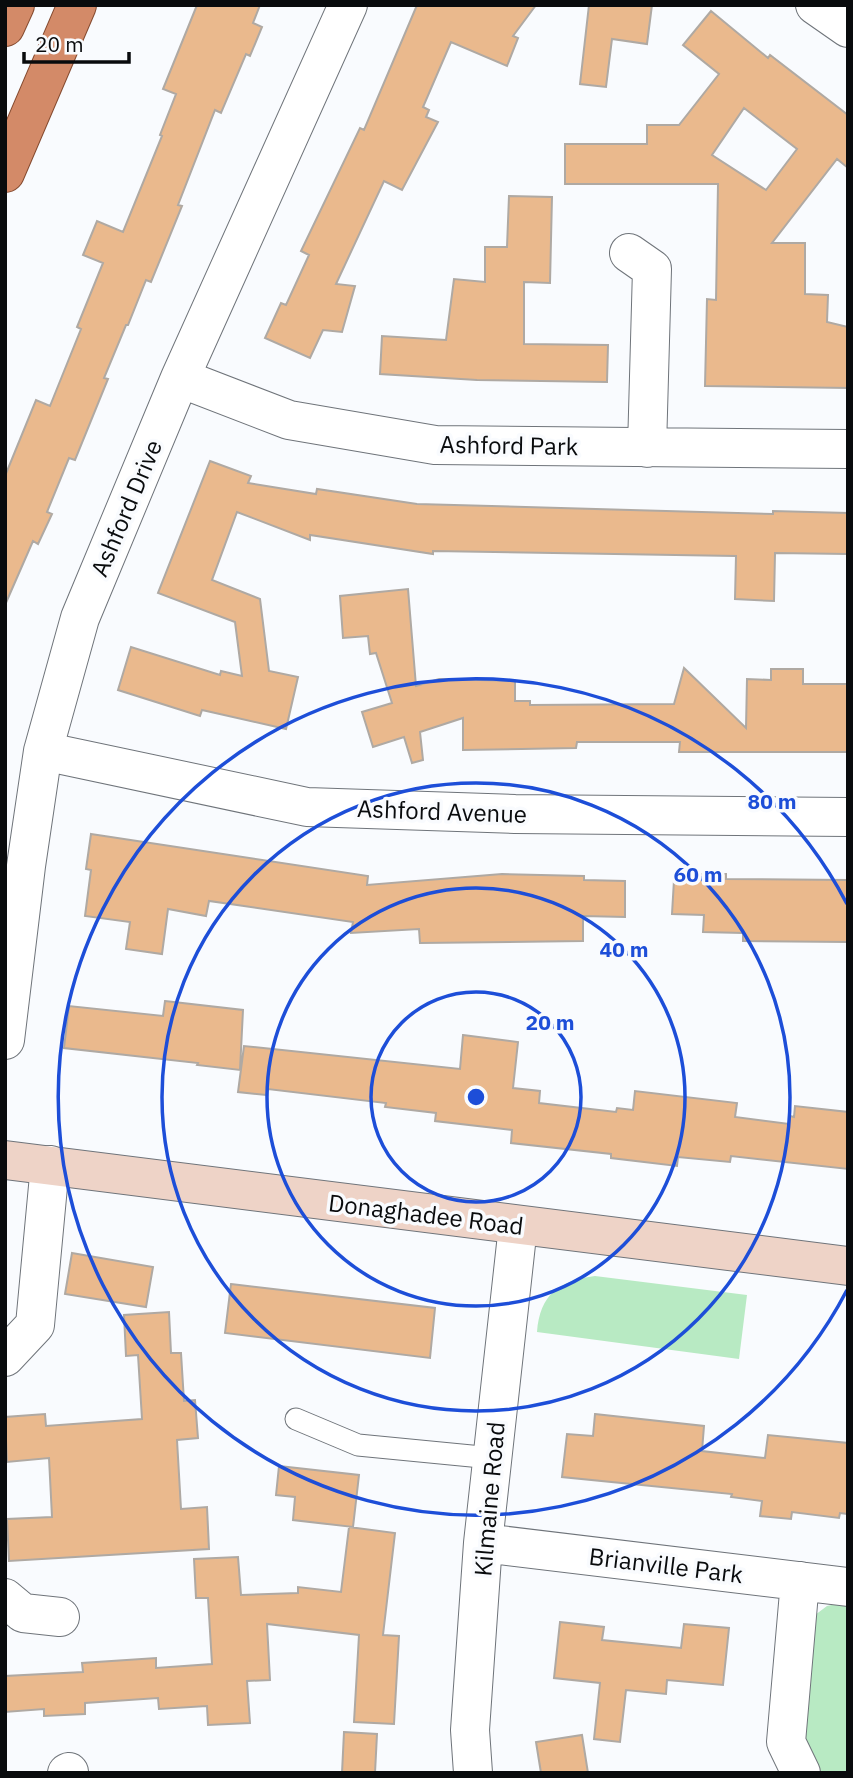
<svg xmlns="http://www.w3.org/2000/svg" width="853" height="1778" font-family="'IBM Plex Sans',sans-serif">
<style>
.green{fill:#b8eac3}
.building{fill:#eab98d;stroke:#afa9a3;stroke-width:2;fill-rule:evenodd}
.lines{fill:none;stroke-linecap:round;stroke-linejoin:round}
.service-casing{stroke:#6f747a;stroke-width:23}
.minor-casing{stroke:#6f747a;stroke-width:40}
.secondary-casing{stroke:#6f747a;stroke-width:40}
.trunk-casing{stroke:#854b30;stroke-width:40}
.service{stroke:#fff;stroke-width:21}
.minor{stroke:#fff;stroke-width:38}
.secondary{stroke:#eed3c7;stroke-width:38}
.trunk{stroke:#d38a68;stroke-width:38}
.ring{fill:none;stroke:#1d4ed8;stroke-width:3.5}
.labels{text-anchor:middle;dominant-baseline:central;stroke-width:7;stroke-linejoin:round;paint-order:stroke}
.street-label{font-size:24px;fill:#090b0d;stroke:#f9fbfe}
.centre{fill:#1d4ed8;stroke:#f9fbfe;stroke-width:3.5}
.ring-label{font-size:21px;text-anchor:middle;font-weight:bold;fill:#1d4ed8;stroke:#f9fbfe;stroke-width:7;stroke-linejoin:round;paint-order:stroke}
</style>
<rect width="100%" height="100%" fill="#f9fbfe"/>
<path class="green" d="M595 1276 747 1295 739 1359 537 1332C540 1294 559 1281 595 1276Z
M848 1601V1773H822L814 1762 802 1732 815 1615 827 1606Z"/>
<path class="building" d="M197 5H260L253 23 262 27 250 56 246 54 221 113 215 110 178 205 182 206 151 282 146 280 128 325H126L104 378 108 379 75 460 69 458 47 512 52 514 38 544 33 541 5 605V476L36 400 50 406 81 329 77 327 103 263 83 255 97 221 123 232 162 136 160 135 176 94 163 89Z
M417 5H536L513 36 518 38 507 66 451 42 423 107 429 110 426 117 438 122 402 190 384 181 336 284 355 286 342 332 323 330 310 358 265 338 281 303 286 305 309 255 301 251 360 128 364 130Z
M589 5H652L647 44 612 39 606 87 580 84Z
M711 11 768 58 770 55 848 115V168L837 159 772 243H805V294L828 295 827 322 848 327V388L705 386 707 299 716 300 718 184H565V144H647V125H679L719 74 683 45ZM744 108 797 149 766 190 712 155Z
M509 196 552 197 550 283 524 282V344L608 345 607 382 477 380 380 374 382 336 446 340 454 279 485 282V247H507Z
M210 461 251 476 248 483 316 494 317 489 417 504 773 514V511L848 513V554L775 553 774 601 735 599 736 556 433 551V554L310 535V540L237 512 212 580 260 599 269 671 298 677 286 729 202 710 200 716 118 690 131 647 220 675 221 671 242 676 235 622 158 593Z
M408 589 416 686 439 679 515 681V701H530V705L674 704 684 668 746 728 747 679 771 680V669H803V684H848V752H679L680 742H577L576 748 463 750V718L420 732 423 760 412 763 404 737 373 747 362 712 392 703 376 653 370 654 368 636 343 638 340 596Z
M91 834 368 876 367 885 502 874 584 876V880L625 881V917L583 916V941L420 943 419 929 351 933 353 922 209 901 206 916 168 909 162 954 126 949 130 922 85 916 91 870 86 869Z
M689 874H726V879L848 880V942L743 941V933L703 932 704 915 672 914 674 880H689Z
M165 1001 243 1010 240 1070 197 1065 198 1063 64 1048 69 1006 163 1016Z
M463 1035 518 1042 513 1088 540 1091 539 1103 616 1112 617 1108 633 1110 635 1091 737 1103 735 1117 789 1124 790 1116 794 1117 795 1106 848 1112V1169L731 1156 730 1162 678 1157 677 1166 611 1158V1154L511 1143 512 1130 435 1121 436 1113 385 1107 386 1103 268 1089 266 1095 238 1092 244 1046 460 1069Z
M72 1253 153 1267 146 1307 65 1294Z
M231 1284 435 1308 430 1358 225 1333Z
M169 1312 171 1353H181L184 1401 195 1400 198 1438 177 1440 181 1509 207 1507 209 1549 9 1561 7 1519 52 1517 49 1458 7 1462 5 1417 45 1414 46 1426 142 1419 138 1355 126 1356 124 1315Z
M595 1414 704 1426 702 1451 765 1458 768 1435 848 1443V1514L840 1513 839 1518 792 1512 791 1519 760 1516 762 1501 731 1497 732 1494 562 1477 567 1434 593 1436Z
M279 1466 359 1475 353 1527 293 1520 295 1497 276 1495Z
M349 1527 395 1533 383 1635 399 1636 394 1724 354 1722 359 1635 267 1624 270 1680 247 1681 250 1723 208 1725 207 1706 159 1709 158 1698 85 1703V1714L44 1716V1709L5 1712V1676L83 1672 82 1663 156 1658V1668L212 1664 208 1598H196L194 1559 238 1557 241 1595 298 1593V1587L341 1592Z
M560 1622 604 1627 602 1640 681 1648 684 1624 729 1628 723 1685 667 1680 666 1694 626 1690 620 1742 594 1739 600 1683 554 1678Z
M344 1732 377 1734 375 1773H342Z
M582 1735 588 1773H541L536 1742Z"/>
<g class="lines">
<defs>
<path id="service" d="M296 1419 358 1445 492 1458"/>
<path id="minor" d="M815 5 848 28
M629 253 652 269 647 448
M180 378 289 420 435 445 848 449
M43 751 307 807 515 814 848 817
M5 1040 26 866 43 751 80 618 180 378 348 5
M5 1357 35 1325 50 1165
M483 1543 848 1587
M800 1581 786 1742 801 1773
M5 1598 23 1613 60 1617
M67 1773 69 1772
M473 1773 470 1730 483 1543 518 1226"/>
<path id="secondary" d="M5 1160 848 1266"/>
<path id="trunk" d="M5 27 15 5
M5 173 77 5"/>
</defs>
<use href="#service" class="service-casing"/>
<use href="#minor" class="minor-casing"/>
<use href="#secondary" class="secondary-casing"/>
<use href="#trunk" class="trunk-casing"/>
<use href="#service" class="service"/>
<use href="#minor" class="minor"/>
<use href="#secondary" class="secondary"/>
<use href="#trunk" class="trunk"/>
</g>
<g class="ring">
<circle cx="476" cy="1097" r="105"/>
<circle cx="476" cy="1097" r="209"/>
<circle cx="476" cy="1097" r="314"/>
<path d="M847 1290A418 418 0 1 1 847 904"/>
</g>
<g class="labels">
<g class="street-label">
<text transform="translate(509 445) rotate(1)">Ashford Park</text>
<text transform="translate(126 508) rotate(-67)">Ashford Drive</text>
<text transform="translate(442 811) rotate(2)">Ashford Avenue</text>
<text transform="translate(426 1214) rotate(7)">Donaghadee Road</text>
<text transform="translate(489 1499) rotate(-85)">Kilmaine Road</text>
<text transform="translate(666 1565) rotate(7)">Brianville Park</text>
</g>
</g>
<circle cx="476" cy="1097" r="10" class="centre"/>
<g class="ring-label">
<text x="772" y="809">80 m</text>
<text x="698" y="882">60 m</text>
<text x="624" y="957">40 m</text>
<text x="550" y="1030">20 m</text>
</g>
<rect width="853" height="1778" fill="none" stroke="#090b0d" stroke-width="14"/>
<path d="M24 52v10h105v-10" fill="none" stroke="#090b0d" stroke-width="3.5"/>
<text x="35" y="52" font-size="21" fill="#090b0d" stroke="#f9fbfe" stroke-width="5" paint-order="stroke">20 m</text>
</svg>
